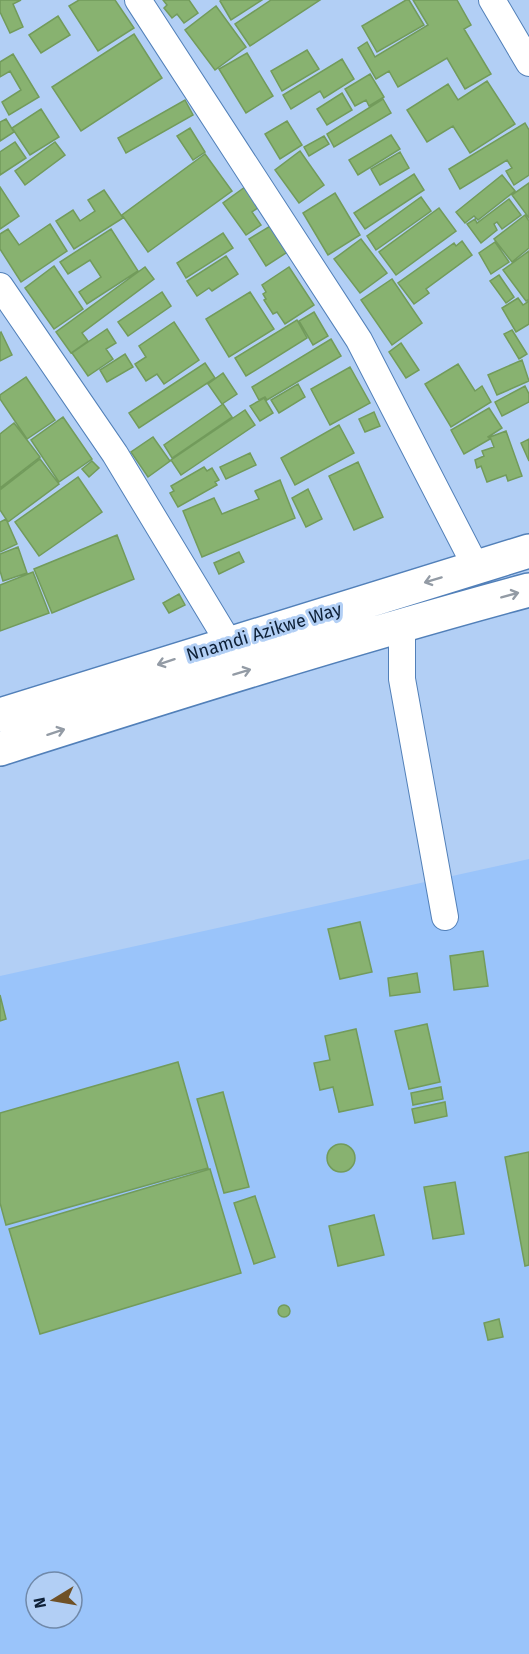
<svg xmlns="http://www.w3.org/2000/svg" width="529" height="1654" font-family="'Fira Sans',sans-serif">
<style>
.built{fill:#9ac4fa;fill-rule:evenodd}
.building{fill:#88b270;stroke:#729b5b;stroke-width:1.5}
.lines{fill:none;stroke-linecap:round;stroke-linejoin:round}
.street-casing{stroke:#5280b9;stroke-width:28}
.highway-casing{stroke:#5280b9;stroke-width:36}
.street{stroke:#fff;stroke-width:26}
.highway{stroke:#fff;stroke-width:33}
.oneway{stroke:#939ba5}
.labels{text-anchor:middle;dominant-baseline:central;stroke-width:6;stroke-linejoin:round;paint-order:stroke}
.street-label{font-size:18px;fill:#0e2138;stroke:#b2cff5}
</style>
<rect width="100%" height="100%" fill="#b2cff5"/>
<path class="built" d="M529 859V1654H0V976ZM36 1582H72V1618H36Z"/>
<path class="building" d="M0 0H21L13 4 23 27 10 33 0 12Z
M79 0H115L134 28 98 51 69 6Z
M163 0H189L198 13 184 23 177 14 172 18 164 8 167 5Z
M221 0H262L231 20 220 1Z
M271 0H320L250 46 235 24Z
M406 0H409L424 25 377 52 362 26Z
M413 0H457L471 25 464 29 491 74 465 89 447 58 398 87 389 71 376 79 358 48 367 42 375 57 428 25Z
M216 6 246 47 215 70 185 30Z
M58 16 70 35 41 53 29 35Z
M134 34 162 78 81 131 52 87Z
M307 50 319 69 282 91 271 71Z
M247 53 273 96 246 113 219 69Z
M13 54 39 97 9 115 2 102 21 90 10 71 0 77V62Z
M342 59 354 79 324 98 320 91 291 109 283 95Z
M370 74 384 97 369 106 366 100 355 106 345 89Z
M487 81 515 124 470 153 453 126 427 142 407 110 448 84 458 100Z
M342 93 352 110 327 125 317 109Z
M383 99 391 113 334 147 327 134Z
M185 100 193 115 126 153 118 138Z
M41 109 59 137 30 155 12 128Z
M6 119 14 132 0 141V122Z
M287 121 302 145 280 159 265 134Z
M525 123 529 130V175L514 185 506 171 512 168 507 160 460 189 449 169Z
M190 128 205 152 193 160 177 136Z
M391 135 400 149 358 175 349 160Z
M324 136 329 144 309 156 304 147Z
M15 142 26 158 0 175V152Z
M55 142 65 155 25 185 15 171Z
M300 151 324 185 299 203 275 170Z
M400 152 409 168 380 185 371 169Z
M205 154 232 191 148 252 122 215Z
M414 174 424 190 365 229 354 213Z
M502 175 515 191 478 220 474 216 465 223 456 212Z
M529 183V218L512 195Z
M0 187 19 216 0 229Z
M245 187 259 207 252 212 261 225 246 235 223 203Z
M104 190 123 218 74 249 56 221 73 210 80 221 95 211 88 200Z
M335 193 360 235 328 255 303 213Z
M421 197 431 211 376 250 367 236Z
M509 199 521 215 502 229 497 222 494 224 497 230 481 243 467 224 475 219 477 223Z
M439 208 456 231 396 275 379 252Z
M525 215 529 221V248L512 262 494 239Z
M50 224 67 251 21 282 0 249V234L8 229 19 245Z
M272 225 289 251 266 266 249 239Z
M111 229 138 271 87 304 79 292 101 277 90 260 68 274 60 262Z
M223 233 233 248 186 278 177 263Z
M361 239 387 273 360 293 334 259Z
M462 241 472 255 426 289 429 293 414 304 398 283 454 243 456 246Z
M495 242 509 262 491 274 479 253Z
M529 251V299L526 301 503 270Z
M226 256 238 274 212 291 209 288 197 296 187 281Z
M54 266 83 309 54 329 25 288Z
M145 267 154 279 82 333 88 341 71 353 56 332Z
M289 267 314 305 285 324 277 312 273 314 264 300 266 299 263 294 266 292 262 285Z
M499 275 514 297 506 303 490 281Z
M392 279 422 323 392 345 361 300Z
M162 292 171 306 128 336 118 322Z
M250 292 274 329 229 357 206 319Z
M518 298 523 305 529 301V324L516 332 502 308Z
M314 312 328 336 313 345 299 321Z
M297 320 307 338 246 376 235 358Z
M174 322 199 360 164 384 157 374 146 381 135 364 146 357 139 346Z
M107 329 116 343 106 349 113 359 88 376 72 353Z
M512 330 527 354 519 359 504 334Z
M1 332 12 355 0 361V333Z
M331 339 341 356 267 400 265 397 259 400 252 387Z
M401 343 419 370 406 378 389 352Z
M125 354 133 367 107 382 100 370Z
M522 360 529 381 497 395 488 375Z
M205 363 215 378 139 428 129 413Z
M458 364 475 391 482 386 491 402 451 427 425 384Z
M350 367 370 403 330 425 311 389Z
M223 373 237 394 222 404 208 384Z
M26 377 55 420 27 439 0 399V395Z
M298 384 305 397 279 413 271 400Z
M525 386 529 394V402L502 416 495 402Z
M264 398 273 413 260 421 250 406Z
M223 404 232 417 172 458 164 445Z
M489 408 502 428 488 437 490 439 464 454 451 430Z
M245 410 255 425 181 475 171 460Z
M374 412 380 426 365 432 359 419Z
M63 417 92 459 59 482 31 440Z
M14 423 40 457 0 488V434Z
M339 425 354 453 295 485 281 458Z
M506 431 522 476 508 481 506 475 487 482 481 466 477 468 475 460 484 456 482 451 494 447 490 437Z
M153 437 170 461 148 477 131 452Z
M529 439V461L521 443Z
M250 453 256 465 226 479 220 467Z
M40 459 59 484 8 522 0 510V490Z
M92 461 99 468 89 477 82 469Z
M358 462 383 517 354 530 329 476Z
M204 467 207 471 212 468 219 480 215 482 217 485 178 507 170 493 174 491 171 486Z
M78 477 102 512 39 556 15 522Z
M280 480 295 518 202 557 183 511 214 498 222 514 259 499 255 491Z
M308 489 322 519 306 527 292 498Z
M6 519 17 544 0 552V522Z
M117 535 134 579 52 613 34 569Z
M18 547 27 573 3 581 0 571V554Z
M239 552 244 562 219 574 214 563Z
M33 572 49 613 0 631V585Z
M179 594 185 605 169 613 163 603Z
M360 922 372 972 340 979 328 929Z
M483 951 488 986 454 990 450 956Z
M417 973 420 992 390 996 388 978Z
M0 995 6 1019 0 1021Z
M427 1024 440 1082 409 1089 395 1031Z
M356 1029 373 1105 339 1112 333 1087 320 1090 314 1063 330 1060 325 1036Z
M178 1062 208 1168 6 1225 0 1203V1113Z
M441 1087 443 1099 413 1105 411 1093Z
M223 1092 249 1187 224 1193 197 1099Z
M445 1102 447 1116 415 1123 412 1109Z
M327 1158a14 14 0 1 1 28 0a14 14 0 1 1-28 0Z
M529 1152V1265L525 1266 505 1157Z
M210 1169 241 1273 40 1334 9 1229Z
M455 1182 464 1234 433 1239 424 1187Z
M255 1196 275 1257 254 1264 234 1203Z
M374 1215 384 1255 338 1266 329 1226Z
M278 1311a6 6 0 1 1 12 0a6 6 0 1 1-12 0Z
M499 1319 503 1337 488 1340 484 1323Z"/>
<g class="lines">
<defs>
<path id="street" d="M138 0 359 340 476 567
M492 0 529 63
M0 286 115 454 229 643
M402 624V679L445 917"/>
<path id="highway" d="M0 715 529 551
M0 749C176 693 351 638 529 590"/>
</defs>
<use href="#street" class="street-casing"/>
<use href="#highway" class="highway-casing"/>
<use href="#street" class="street"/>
<use href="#highway" class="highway"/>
</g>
<defs><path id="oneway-shaft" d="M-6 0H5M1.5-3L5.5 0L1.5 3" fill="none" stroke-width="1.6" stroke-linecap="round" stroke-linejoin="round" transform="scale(1.5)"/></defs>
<g class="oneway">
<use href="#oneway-shaft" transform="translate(433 580) rotate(163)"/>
<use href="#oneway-shaft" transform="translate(510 595) rotate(-15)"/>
<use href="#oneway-shaft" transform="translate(166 662) rotate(162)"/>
<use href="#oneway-shaft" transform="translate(242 672) rotate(-17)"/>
<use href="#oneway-shaft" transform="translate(56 732) rotate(-18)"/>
</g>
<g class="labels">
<g class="street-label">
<text transform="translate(264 632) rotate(-17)">Nnamdi Azikwe Way</text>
</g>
</g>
<g transform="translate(54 1600) rotate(259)"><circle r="28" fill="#b2cff5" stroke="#7089a9" stroke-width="1.5"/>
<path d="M0-4.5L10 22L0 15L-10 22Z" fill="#6f5126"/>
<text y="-9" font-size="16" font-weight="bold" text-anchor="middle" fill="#0e2138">N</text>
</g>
</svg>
